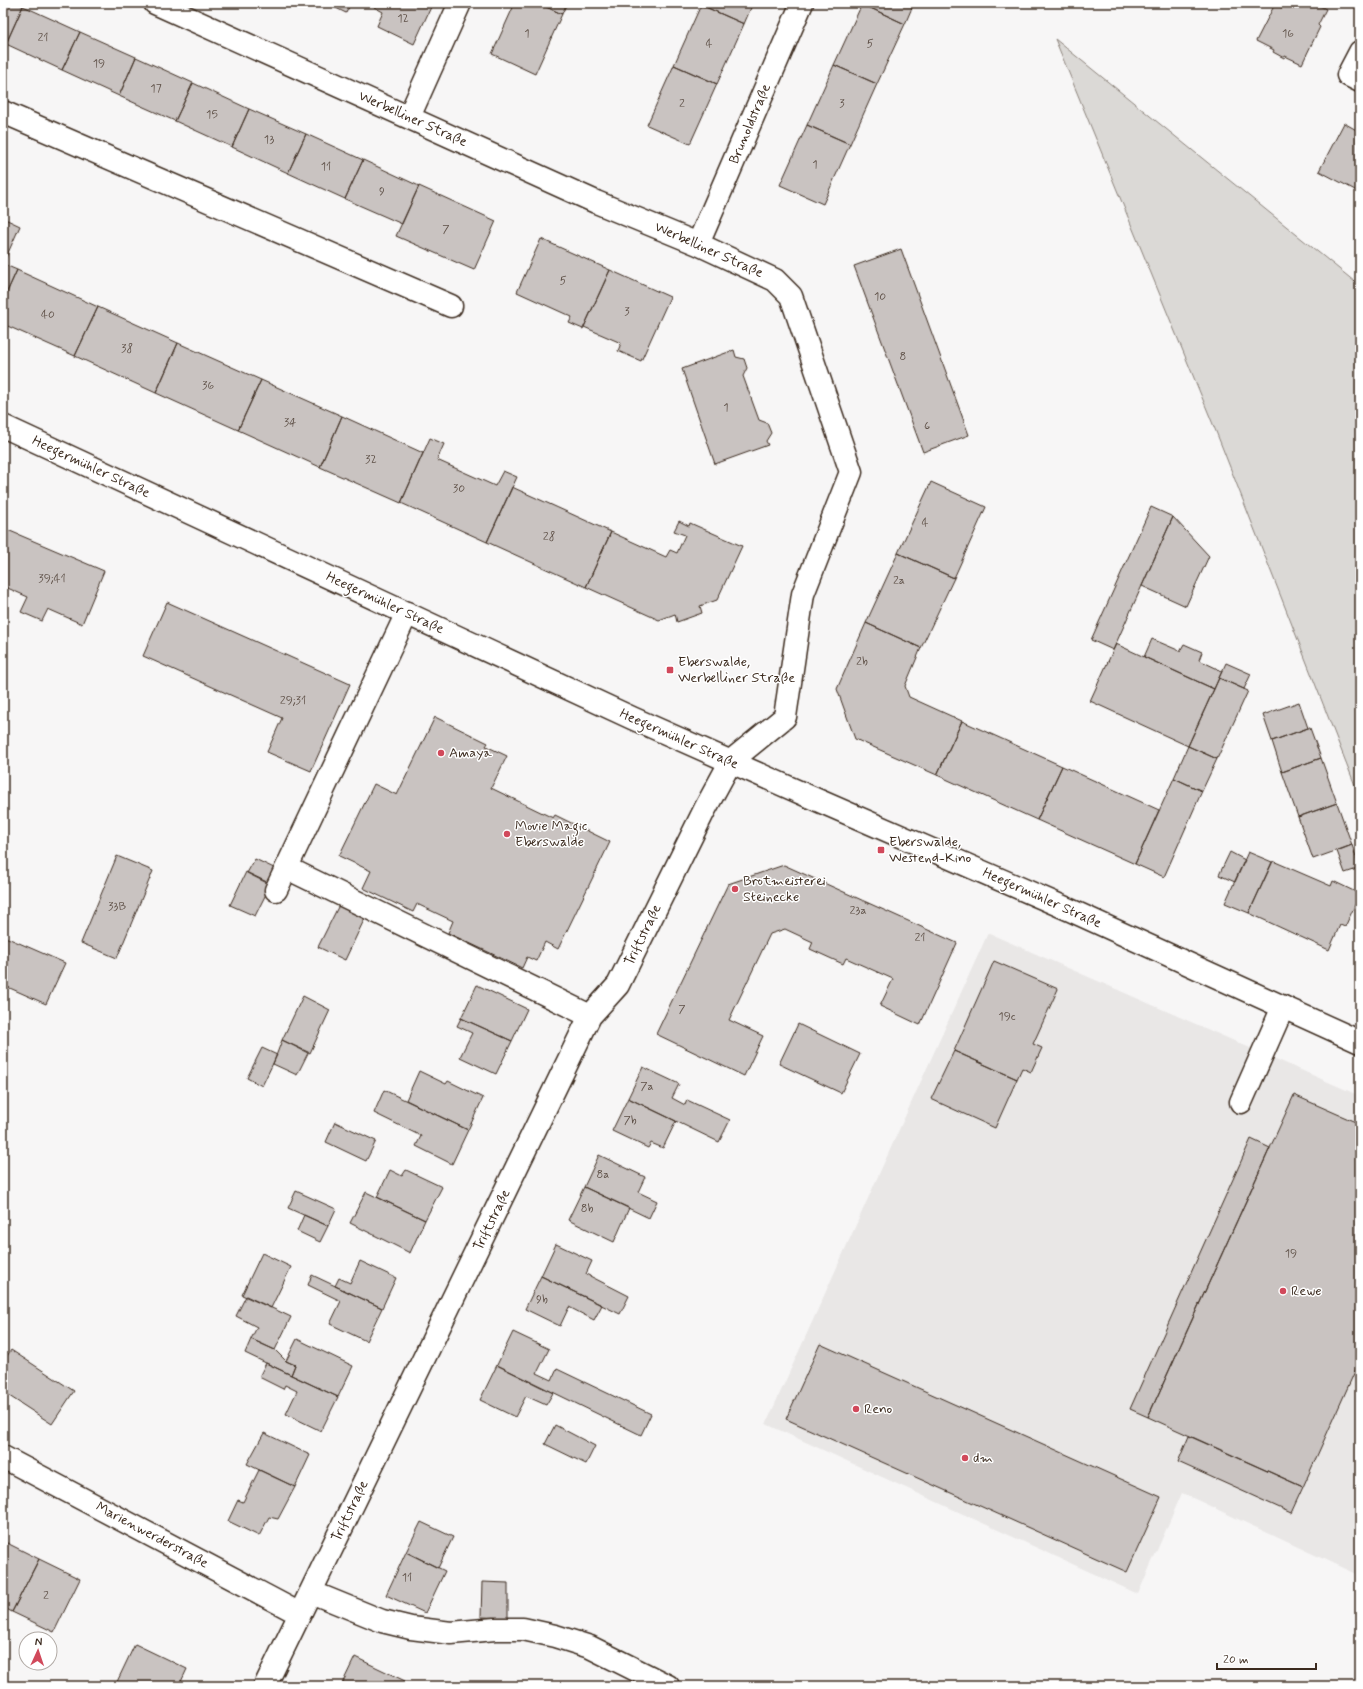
<svg xmlns="http://www.w3.org/2000/svg" width="1363" height="1689" font-family="Mynerve,sans-serif">
<style>
.built{fill:#e9e7e6}
.green{fill:#dbd9d6;stroke:#8b827a}
.building{fill:#c9c3c1;stroke:#3b2a1e}
.lines{fill:none;stroke-linecap:round;stroke-linejoin:round}
.minor-casing{stroke:#3b2a1e;stroke-width:25}
.major-casing{stroke:#3b2a1e;stroke-width:25}
.minor{stroke:#fff;stroke-width:22}
.major{stroke:#fff;stroke-width:22}
.poi-dot{fill:#d1495b;stroke:#fff;stroke-width:1.5}
.labels{text-anchor:middle;dominant-baseline:central;stroke-width:3;stroke-linejoin:round;paint-order:stroke}
.number-label{font-size:12px;fill:#5e5047}
.street-label{font-size:14px;fill:#3b2a1e;stroke:#fff}
.poi-label{font-size:14px;fill:#3b2a1e;stroke:#fff;text-anchor:start}
</style>
<rect width="100%" height="100%" fill="#f7f6f6"/>
<filter id="ink" filterUnits="userSpaceOnUse"><feTurbulence type="fractalNoise" baseFrequency=".025" numOctaves="2"/><feDisplacementMap in="SourceGraphic" scale="8" xChannelSelector="R" yChannelSelector="G"/><feConvolveMatrix kernelMatrix="1 2 1 2 8 2 1 2 1" color-interpolation-filters="sRGB"/></filter>
<g filter="url(#ink)">
<path class="built" d="M988 933 1360 1096V1576L1182 1493 1138 1594 766 1424Z"/>
<path class="green" d="M1055 39 1360 286V798L1217 434Z"/>
<path class="building" d="M3 3H17L23 6 3 50Z
M326 3H351L346 13Z
M377 3H422L431 7 414 44 377 26 383 12 374 7Z
M515 3H537L562 14 535 74 492 54Z
M537 3H567L562 14Z
M702 3H753L744 24 701 5Z
M862 3H914L905 24 862 4Z
M1285 3H1314L1326 9 1318 25 1320 27 1302 64 1285 56 1284 58 1273 52 1274 50 1256 41 1275 4 1282 8Z
M862 4 905 24 877 84 834 65Z
M701 5 744 24 717 84 674 65Z
M23 6 80 32 62 70 6 44Z
M80 32 136 57 119 96 62 70Z
M136 57 193 83 175 121 119 96Z
M674 65 717 84 690 144 647 125Z
M834 65 877 84 850 144 807 125Z
M193 83 249 109 232 147 175 121Z
M249 109 306 134 288 173 232 147Z
M1344 123 1360 132V185L1357 191 1319 171Z
M807 125 850 144 823 204 780 185Z
M306 134 363 160 345 199 288 173Z
M363 160 419 186 402 224 345 199Z
M419 186 496 221 474 270 396 236Z
M3 218 20 226 3 264 17 270 3 301Z
M541 239 610 270 583 329 569 323 572 317 517 292Z
M901 249 969 435 923 452 854 266Z
M17 270 98 307 75 356 3 324V301Z
M610 270 670 297 641 361 618 351 621 343 584 327Z
M98 307 178 343 156 393 75 356Z
M178 343 261 380 238 430 156 393Z
M734 350 736 357 744 359 747 368 743 376 759 420 767 423 771 433 766 441 768 445 715 464 682 369Z
M261 380 342 416 320 467 238 430Z
M342 416 423 453 401 503 320 467Z
M430 438 444 444 437 460 495 486 503 471 517 477 487 542 401 503Z
M931 482 986 507 954 578 898 553Z
M512 487 611 532 586 587 487 542Z
M1151 507 1173 517 1113 650 1091 640Z
M1173 517 1209 556 1186 606 1142 586Z
M679 521 689 526 690 523 742 546 717 600 700 606 702 613 677 622 675 614 659 620 586 587 611 532 666 557 670 550 677 553 685 535 674 531Z
M3 528 104 571 82 624 48 609 42 621 21 612 28 597 3 586Z
M898 553 954 578 921 648 866 623Z
M167 602 350 684 311 771 267 752 282 718 143 656Z
M866 623 921 648 905 686 909 697 962 721 937 775 855 739 837 689Z
M1152 639 1180 651 1184 644 1202 652 1199 660 1222 671 1214 689 1144 657Z
M1116 644 1214 689 1188 746 1090 701Z
M1226 663 1251 674 1244 689 1219 678Z
M1219 678 1248 691 1217 759 1188 746Z
M1299 702 1308 728 1272 741 1263 715Z
M435 717 488 743 486 746 507 756 491 788 553 818 555 815 610 842 558 949 545 942 536 961 527 957 522 968 448 933 453 921 417 904 413 912 363 888 371 871 339 856 374 784 397 795Z
M962 721 1062 766 1037 820 937 775Z
M1308 728H1310L1321 758 1282 772 1272 741Z
M1188 746 1217 759 1202 791 1174 778Z
M1321 758 1337 803 1298 817 1282 772Z
M1062 766 1159 810 1135 864 1037 820Z
M1174 778 1202 791 1164 877 1135 864Z
M1337 803 1352 845 1313 859 1298 817Z
M1352 845 1360 868 1345 873 1337 851Z
M1230 852 1245 860 1235 882 1219 875Z
M1248 852 1272 862 1249 913 1225 903Z
M117 856 153 871 117 958 81 943Z
M255 859 276 869 269 884 247 873Z
M1273 861 1331 886 1333 881 1360 894 1345 927 1340 925 1329 950 1249 913Z
M784 865 957 943 920 1025 880 1006 893 979 846 958 843 964 810 949 813 942 785 929 770 934 729 1020 763 1036 744 1076 656 1034 728 884Z
M246 872 271 884 255 916 230 905Z
M339 905 365 918 345 960 318 947Z
M3 936 65 963 46 1004 3 985Z
M994 961 1058 989 1033 1044 1042 1048 1031 1072 1022 1068 1017 1079 954 1051Z
M477 985 527 1009 512 1041 461 1018Z
M303 996 330 1010 310 1053 282 1040Z
M461 1018 512 1041 496 1074 460 1057 472 1033 457 1026Z
M798 1024 860 1054 841 1093 779 1064Z
M282 1040 308 1053 297 1075 273 1064Z
M262 1048 277 1055 262 1086 247 1078Z
M954 1051 1017 1079 995 1128 931 1099Z
M643 1067 679 1084 672 1098 685 1105 687 1100 730 1120 719 1142 628 1098Z
M419 1071 446 1084 448 1081 483 1098 468 1130 406 1100Z
M384 1090 468 1130 452 1164 416 1146 421 1136 374 1113Z
M1294 1095 1360 1124V1360L1303 1487 1148 1417Z
M628 1098 676 1121 663 1148 651 1143 648 1148 612 1131Z
M335 1122 376 1141 366 1161 326 1142Z
M1251 1139 1270 1148 1148 1417 1130 1409Z
M599 1155 645 1177 638 1192 657 1201 649 1218 584 1187Z
M390 1170 402 1176 406 1170 442 1187 425 1220 377 1197Z
M584 1187 629 1208 614 1242 568 1220Z
M296 1191 336 1209 328 1226 288 1208Z
M366 1192 425 1220 410 1253 350 1223Z
M304 1215 328 1226 320 1242 297 1231Z
M556 1244 592 1261 586 1274 629 1296 620 1314 541 1276Z
M262 1253 291 1267 271 1308 242 1295Z
M360 1261 396 1278 382 1308 335 1286 339 1278 350 1283Z
M312 1275 382 1308 366 1341 330 1324 341 1301 308 1285Z
M541 1276 602 1305 594 1320 569 1307 560 1326 525 1309Z
M246 1296 291 1317 275 1350 251 1339 257 1327 236 1316Z
M513 1332 549 1349 537 1373 552 1380 557 1369 651 1414 641 1435 497 1365Z
M251 1339 275 1350 286 1361 295 1365 291 1375 245 1353Z
M297 1339 353 1366 338 1397 291 1375 295 1365 286 1361Z
M820 1344 1161 1497 1127 1572 786 1419Z
M11 1350 74 1391 52 1424 3 1392V1362Z
M266 1363 338 1397 321 1431 286 1414 297 1391 285 1385 283 1389 259 1377Z
M497 1365 553 1393 546 1405 526 1396 515 1417 480 1400Z
M555 1425 595 1446 586 1464 545 1444Z
M264 1433 310 1455 295 1487 247 1464Z
M1189 1436 1303 1487 1291 1513 1178 1462Z
M259 1470 295 1487 278 1519 269 1517 259 1536 228 1521 238 1500 243 1502Z
M421 1522 453 1537 438 1568 406 1552Z
M3 1541 39 1559 12 1612 3 1607Z
M406 1552 445 1571 425 1613 386 1595Z
M39 1559 80 1579 54 1632 12 1612Z
M482 1582 508 1583V1618L481 1617Z
M135 1644 187 1669 179 1686H115Z
M355 1657 405 1681 402 1686H341Z"/>
<g class="lines">
<defs>
<path id="minor" d="M155 3 596 202 698 244 775 280 791 296 851 472 803 594 785 717 731 761 705 809 618 985 590 1016 265 1686
M1360 52 1348 75 1360 81
M3 112 451 306
M409 117 460 3
M698 244 802 3
M287 868 590 1016
M276 890 407 613
M1241 1102 1283 1007
M3 1457 300 1614
M311 1592 382 1621 411 1628 451 1633 495 1629H523L555 1636 590 1647 668 1686"/>
<path id="major" d="M3 426 632 718 808 796 1070 910 1360 1042"/>
</defs>
<use href="#minor" class="minor-casing"/>
<use href="#major" class="major-casing"/>
<use href="#minor" class="minor"/>
<use href="#major" class="major"/>
</g>
</g>
<g class="poi-dot">
<rect x="666" y="666" width="8" height="8" rx="2"/>
<circle cx="441" cy="753" r="4"/>
<circle cx="507" cy="834" r="4"/>
<rect x="877" y="846" width="8" height="8" rx="2"/>
<circle cx="735" cy="889" r="4"/>
<circle cx="1283" cy="1291" r="4"/>
<circle cx="856" cy="1409" r="4"/>
<circle cx="965" cy="1458" r="4"/>
</g>
<g class="labels">
<g class="number-label">
<text x="403" y="19">12</text>
<text x="527" y="34">1</text>
<text x="1288" y="34">16</text>
<text x="43" y="38">21</text>
<text x="709" y="44">4</text>
<text x="870" y="44">5</text>
<text x="99" y="64">19</text>
<text x="156" y="89">17</text>
<text x="682" y="104">2</text>
<text x="842" y="104">3</text>
<text x="212" y="115">15</text>
<text x="269" y="140">13</text>
<text x="815" y="165">1</text>
<text x="326" y="167">11</text>
<text x="382" y="192">9</text>
<text x="446" y="230">7</text>
<text x="563" y="281">5</text>
<text x="880" y="297">10</text>
<text x="627" y="312">3</text>
<text x="48" y="315">40</text>
<text x="127" y="349">38</text>
<text x="903" y="357">8</text>
<text x="208" y="386">36</text>
<text x="726" y="408">1</text>
<text x="290" y="423">34</text>
<text x="927" y="426">6</text>
<text x="371" y="460">32</text>
<text x="459" y="489">30</text>
<text x="925" y="523">4</text>
<text x="549" y="537">28</text>
<text x="52" y="579">39;41</text>
<text x="899" y="581">2a</text>
<text x="862" y="662">2b</text>
<text x="293" y="701">29;31</text>
<text x="117" y="907">33B</text>
<text x="858" y="911">23a</text>
<text x="920" y="938">21</text>
<text x="682" y="1010">7</text>
<text x="1007" y="1017">19c</text>
<text x="647" y="1087">7a</text>
<text x="630" y="1121">7b</text>
<text x="603" y="1175">8a</text>
<text x="587" y="1209">8b</text>
<text x="1291" y="1254">19</text>
<text x="542" y="1300">9b</text>
<text x="407" y="1578">11</text>
<text x="46" y="1596">2</text>
</g>
<g class="street-label">
<text transform="translate(413 119) rotate(24)">Werbelliner Straße</text>
<text transform="translate(750 124) rotate(-67)">Brunoldstraße</text>
<text transform="translate(709 250) rotate(24)">Werbelliner Straße</text>
<text transform="translate(91 467) rotate(25)">Heegermühler Straße</text>
<text transform="translate(385 603) rotate(25)">Heegermühler Straße</text>
<text transform="translate(679 739) rotate(24)">Heegermühler Straße</text>
<text transform="translate(1042 898) rotate(24)">Heegermühler Straße</text>
<text transform="translate(643 935) rotate(-64)">Triftstraße</text>
<text transform="translate(492 1220) rotate(-64)">Triftstraße</text>
<text transform="translate(350 1511) rotate(-64)">Triftstraße</text>
<text transform="translate(152 1535) rotate(28)">Marienwerderstraße</text>
</g>
<g class="poi-label">
<text x="678" y="662">Eberswalde,<tspan x="678" dy="16">Werbelliner Straße</tspan></text>
<text x="449" y="753">Amaya</text>
<text x="515" y="826">Movie Magic<tspan x="515" dy="16">Eberswalde</tspan></text>
<text x="889" y="842">Eberswalde,<tspan x="889" dy="16">Westend-Kino</tspan></text>
<text x="743" y="881">Brotmeisterei<tspan x="743" dy="16">Steinecke</tspan></text>
<text x="1291" y="1291">Rewe</text>
<text x="864" y="1409">Reno</text>
<text x="973" y="1458">dm</text>
</g>
</g>
<rect width="1363" height="1689" fill="none" stroke="#fff" stroke-width="16"/>
<rect x="8" y="8" width="1347" height="1673" fill="none" stroke="#3b2a1e" stroke-width="1.5" filter="url(#ink)"/>
<g transform="translate(38 1651) rotate(3)"><circle r="19" fill="#ffffff" stroke="#b1aaa5"/>
<path d="M0-3L7 15L0 10L-7 15Z" fill="#d1495b"/>
<text y="-6" font-size="11" font-weight="bold" text-anchor="middle" fill="#3b2a1e">N</text>
</g>
<path d="M1217 1663v6h99v-6" fill="none" stroke="#3b2a1e" stroke-width="2"/>
<text x="1223" y="1663" font-size="12" fill="#3b2a1e" stroke="#ffffff" stroke-width="3" paint-order="stroke">20 m</text>
</svg>
